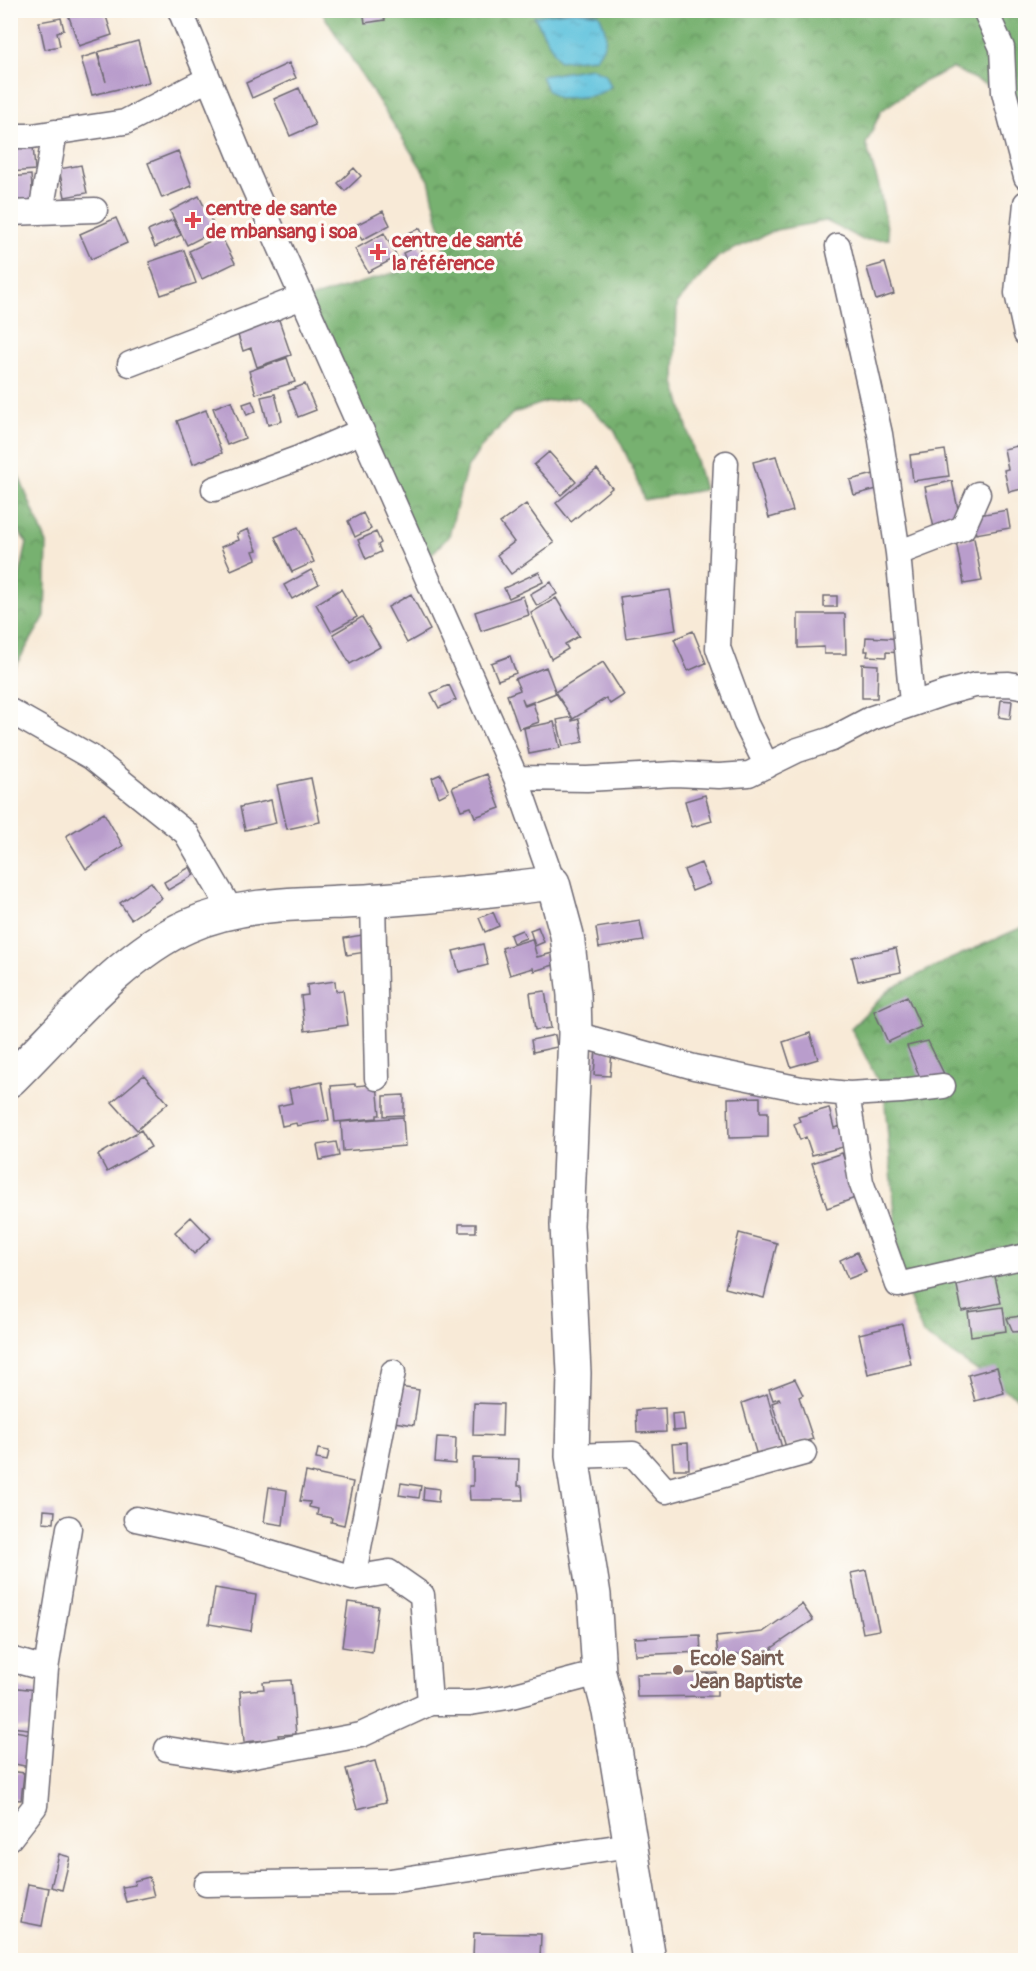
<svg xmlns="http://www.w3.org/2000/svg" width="1036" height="1971" font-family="Pangolin,sans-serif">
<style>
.forest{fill:url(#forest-crowns);stroke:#4c6a55;stroke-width:1.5}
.water{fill:url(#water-ripples);stroke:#40728c;stroke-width:1.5}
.building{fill:#b99dcc}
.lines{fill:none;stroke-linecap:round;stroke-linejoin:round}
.street-casing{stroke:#6d6872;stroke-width:27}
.secondary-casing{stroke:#6d6872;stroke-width:36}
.street{stroke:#fff;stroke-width:24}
.secondary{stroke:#fff;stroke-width:33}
.health-dot{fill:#e0444e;stroke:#fdfcf7;stroke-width:2}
.education-dot{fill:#8d6e63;stroke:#fdfcf7;stroke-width:2}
.labels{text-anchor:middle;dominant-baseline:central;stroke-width:6;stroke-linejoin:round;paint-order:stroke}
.health-label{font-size:20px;font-weight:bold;fill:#be3a42;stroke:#fdfcf7;text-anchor:start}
.education-label{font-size:20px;font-weight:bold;fill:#785e54;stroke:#fdfcf7;text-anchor:start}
</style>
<defs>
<pattern id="forest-crowns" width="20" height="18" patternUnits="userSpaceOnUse" patternTransform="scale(1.5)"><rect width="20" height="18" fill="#77b16f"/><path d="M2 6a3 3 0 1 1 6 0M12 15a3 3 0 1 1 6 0" fill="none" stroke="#61905c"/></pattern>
<pattern id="water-ripples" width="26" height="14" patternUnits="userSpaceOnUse" patternTransform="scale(1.5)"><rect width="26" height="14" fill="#5fc2dd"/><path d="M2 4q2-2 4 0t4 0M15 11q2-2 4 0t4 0" fill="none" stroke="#52a6bf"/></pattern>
</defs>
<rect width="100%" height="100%" fill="#fdfcf7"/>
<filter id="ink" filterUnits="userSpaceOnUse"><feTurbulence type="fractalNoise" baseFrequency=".0167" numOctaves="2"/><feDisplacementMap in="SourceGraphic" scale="12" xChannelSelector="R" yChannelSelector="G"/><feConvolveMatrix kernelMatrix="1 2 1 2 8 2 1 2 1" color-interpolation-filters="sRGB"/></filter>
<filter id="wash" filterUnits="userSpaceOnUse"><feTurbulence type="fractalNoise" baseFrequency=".008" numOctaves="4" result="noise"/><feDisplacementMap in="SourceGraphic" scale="24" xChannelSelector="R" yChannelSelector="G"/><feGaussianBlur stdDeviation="1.35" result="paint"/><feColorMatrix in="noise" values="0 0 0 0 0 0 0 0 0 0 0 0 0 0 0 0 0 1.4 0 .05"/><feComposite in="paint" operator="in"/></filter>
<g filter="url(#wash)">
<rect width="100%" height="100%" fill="#f8ead7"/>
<path class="forest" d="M321 11H1025V147L1002 92 952 68 921 83 881 111 866 144 879 186 889 239 863 240 826 221 776 230 719 256 677 303 675 382 704 490 644 500 632 467 615 431 578 397 545 402 512 414 482 446 466 470 449 536 420 566 307 299 447 257 429 180Z
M10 455 47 544 45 616 11 674V615L27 543 11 520Z
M1025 926V1403L923 1334 901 1280 884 1093 851 1028 890 989 944 962Z"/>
<path class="water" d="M574 11 599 14C608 33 609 41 596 58L559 61 534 16Z
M591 68 605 74 611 86C597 99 576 97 558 98L547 90 541 76Z"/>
<g id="blocks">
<path class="building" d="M78 10H104L112 35 79 46 68 14Z
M363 10H384L385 20 365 23Z
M61 18 64 30 57 32 60 46 45 49 39 22Z
M138 41 149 82 92 95 81 58 97 53 106 82 98 52Z
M289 63 296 78 252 98 246 83Z
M299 88 315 125 290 136 274 99Z
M33 145 35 170 10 172V147Z
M178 151 192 186 162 198 148 163Z
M81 165 87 193 65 197 59 169Z
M354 168 361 176 345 191 338 183Z
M31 175 33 202 10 205V177Z
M199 196 216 230 187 245 170 211Z
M383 211 390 225 362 240 354 226Z
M116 218 127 243 91 259 80 234Z
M173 220 181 235 155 247 148 231Z
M420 228 425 241 414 246 413 244 407 247 402 236Z
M384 233 397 257 368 272 355 249Z
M221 236 235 263 202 279 189 251Z
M419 245 424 256 408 264 403 253Z
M184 250 196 283 161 295 149 262Z
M885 263 894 294 876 300 867 268Z
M278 317 291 355 257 367 251 348 243 351 237 332Z
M287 358 295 382 256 394 249 371Z
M305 384 316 410 298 417 288 391Z
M275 394 282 421 268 425 261 397Z
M231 401 245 438 227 445 213 408Z
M252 401 256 411 247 415 243 404Z
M206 410 222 453 193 464 177 421Z
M1026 444V488L1009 492 1004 470 1008 469 1004 449Z
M945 450 949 476 913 481 910 455Z
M549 452 576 482 561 495 534 465Z
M776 456 793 511 769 518 753 462Z
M597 469 612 488 571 522 556 503Z
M878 473 881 488 854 495 850 480Z
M952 481 961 523 934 528 925 487Z
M526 504 554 543 511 574 497 555 514 542 500 523Z
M1007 510 1010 528 976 534 973 516Z
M363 513 371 529 355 537 348 521Z
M298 527 314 562 292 572 275 537Z
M248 529 257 550 253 551 256 559 231 570 221 547 239 540 237 534Z
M376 532 381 543 378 545 381 552 366 559 358 540Z
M974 538 982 581 964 584 956 541Z
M311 570 319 584 292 599 284 585Z
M539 572 543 582 509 598 504 588Z
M551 582 557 594 537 606 530 594Z
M341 589 357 617 331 631 316 604Z
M670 590 676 630 626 638 620 597Z
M411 594 430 630 407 643 388 607Z
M523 596 529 615 481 631 475 612Z
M824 596H837V607H824Z
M556 598 579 636 565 644 568 649 551 659 531 613Z
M798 614H845L846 654H824V647L798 648Z
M362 617 380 647 350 664 333 634Z
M693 631 706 663 688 671 674 639Z
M866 637 905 639 904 653 886 652V657L867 656 868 651H865Z
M510 656 516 673 498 680 491 663Z
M603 662 624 695 610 704 606 698 573 719 572 717V721L579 719 583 742 563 746 557 720 572 717 555 692Z
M862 664 878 665 877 698H862Z
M546 667 556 693 525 705 522 698 525 706 533 703 539 722 519 729 507 695 520 690 515 679Z
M449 685 456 700 439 708 431 693Z
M1001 700 1012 701 1010 719 999 717Z
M554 722 560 748 529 754 524 728Z
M441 774 449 792 439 797 432 778Z
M487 774 500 808 475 817 471 807 461 810 452 787Z
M311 778 320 822 287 829 277 785Z
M705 795 712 821 692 827 685 801Z
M271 800 276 823 245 830 240 807Z
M104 813 123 846 86 869 66 836Z
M701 863 710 884 692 891 684 870Z
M190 867 194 875 168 890 164 882Z
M151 882 162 898 131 919 120 903Z
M493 912 499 926 485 932 479 918Z
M640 921 644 941 599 948 596 928Z
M538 927 544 942 535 946 530 930Z
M522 930 526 938 513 943 510 935Z
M362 935 366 952 347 955 344 938Z
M532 939 537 957 553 953 557 964 534 971 533 968 510 975 502 948Z
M483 944 488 965 459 972 453 951Z
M896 948 901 972 858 981 852 957Z
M335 981 336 991 343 990 348 1025 305 1031 301 996 308 995 307 985Z
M545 991 551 1028 535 1030 530 993Z
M907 996 921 1027 888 1042 874 1011Z
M810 1033 818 1059 791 1067 783 1042Z
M555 1035 557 1047 533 1052 531 1040Z
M928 1041 947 1080 924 1087 907 1046Z
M596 1049 612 1051 610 1076 594 1075Z
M144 1075 168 1103 137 1130 112 1102Z
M322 1082 329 1120 297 1126 296 1123 282 1126 278 1106 292 1103 289 1089Z
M355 1084V1086L377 1084 380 1115H377V1118L335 1122 331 1086Z
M404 1095V1115L384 1116V1096Z
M760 1097V1112H768V1137L729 1138 728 1098Z
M829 1108 834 1128 842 1126 847 1146 812 1155 806 1137 800 1140 794 1124 800 1121 798 1117Z
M403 1117 405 1146 343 1151 341 1122Z
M141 1130 151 1147 107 1172 98 1155Z
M336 1142 339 1156 320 1160 317 1145Z
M842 1153 858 1197 827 1208 812 1163Z
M191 1217 211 1238 194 1254 175 1232Z
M459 1224H476V1232H459Z
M739 1233 777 1243 764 1298 725 1288Z
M857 1252 866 1272 848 1279 840 1260Z
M994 1272 1001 1303 962 1311 956 1281Z
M1003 1307 1006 1331 971 1336 968 1312Z
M1026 1315V1331L1013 1332 1007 1318Z
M902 1324 911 1364 868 1374 859 1334Z
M997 1367 1004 1393 975 1401 968 1375Z
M795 1379 803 1395 799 1397 813 1439 786 1447 772 1403 780 1400 779 1398 773 1400 769 1389Z
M399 1387 419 1390 414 1425 394 1422Z
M767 1394 782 1448 757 1456 742 1403Z
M474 1403 503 1404 502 1436 473 1435Z
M665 1408 666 1432 637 1433 636 1410Z
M683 1413 685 1430 673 1431 672 1414Z
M437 1437 456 1438 455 1464 435 1462Z
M688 1443 689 1469H674L672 1444Z
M318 1449 329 1451 327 1461 316 1459Z
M473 1458 519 1459 518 1486H522L523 1500H470L469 1486H473Z
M306 1472 353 1482 344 1525 331 1522 332 1518 317 1515 318 1509 309 1507 310 1502 300 1501Z
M401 1483 421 1486 419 1498 399 1495Z
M269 1487 287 1490 283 1525 264 1522Z
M424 1487 439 1489 438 1502 423 1500Z
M44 1510 55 1511 54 1523 43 1522Z
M866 1570 879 1630 863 1633 851 1573Z
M215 1588 256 1595 251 1631 209 1624Z
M348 1602 378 1606 372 1652 342 1647Z
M802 1604 813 1620 772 1648 773 1650 718 1657 716 1637 763 1632Z
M700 1635 701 1652 635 1655 634 1638Z
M717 1673V1696L637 1697 636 1674Z
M291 1680 296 1734 278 1735 279 1739 244 1742 240 1691 264 1689 263 1682Z
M10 1687 44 1691 39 1730 10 1727Z
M10 1730 36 1735 29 1767 10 1763Z
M375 1761 386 1802 357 1809 346 1769Z
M10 1771 24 1773 21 1800 10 1799Z
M59 1854 70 1857 62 1890 51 1887Z
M149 1877 154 1896 126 1902 122 1887 135 1885 134 1881Z
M28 1884 49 1888 42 1926 21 1922Z
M474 1933 541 1934 540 1959 473 1957Z"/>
</g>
</g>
<g filter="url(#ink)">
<use href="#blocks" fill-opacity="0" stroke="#6d6872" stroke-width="1.5"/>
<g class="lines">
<defs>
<path id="street" d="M180 10 249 177 516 778 553 883
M985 10 1002 48 1004 92 1026 177
M10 136H32L125 122 208 79
M1026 203 1017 293 1026 334
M41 212 55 132
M10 213 95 210
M838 246 880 434 898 553 912 703
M130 364 302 297
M726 463 718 648 746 724 767 766
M214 489 299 458 362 431
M898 553 963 528 978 494
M10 711 91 757 186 833 232 912
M516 778 587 779 675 774 719 776 749 774 798 750 832 739 872 718 945 693 975 685 1009 684 1026 687
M373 901 377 1078
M575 1034 694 1067 801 1089 849 1094 901 1091 943 1086
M847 1094 861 1182 898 1285 1026 1256
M572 1456 633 1454 666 1491 804 1453
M136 1519 213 1536 353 1578 389 1572 422 1595 430 1703
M353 1578 393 1372
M10 1659 46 1669
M167 1749 232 1759 361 1735 430 1703H470L508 1697 599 1673
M10 1838 35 1806 46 1669 69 1528
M206 1884 390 1881 630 1845"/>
<path id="secondary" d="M10 1080C61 1030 123 954 188 926 249 899 316 905 381 900 438 896 495 890 553 883L567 935 574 995 575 1034 567 1225 574 1373 572 1456 594 1595 599 1673 609 1711 649 1960"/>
</defs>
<use href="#street" class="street-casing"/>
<use href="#secondary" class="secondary-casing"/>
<use href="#street" class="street"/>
<use href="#secondary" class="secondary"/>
</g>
</g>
<g class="health-dot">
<path d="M190 211h6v6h6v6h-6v6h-6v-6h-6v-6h6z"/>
<path d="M375 243h6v6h6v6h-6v6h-6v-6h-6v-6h6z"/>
</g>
<circle class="education-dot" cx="678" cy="1670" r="6"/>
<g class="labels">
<g class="health-label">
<text x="206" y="208">centre de sante<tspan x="206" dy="23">de mbansang i soa</tspan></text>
<text x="392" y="240">centre de santé<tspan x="392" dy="23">la référence</tspan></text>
</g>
<g class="education-label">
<text x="690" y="1658">Ecole Saint<tspan x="690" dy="23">Jean Baptiste</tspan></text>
</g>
</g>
<rect width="1036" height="1971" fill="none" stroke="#fdfcf7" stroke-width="36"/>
</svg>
